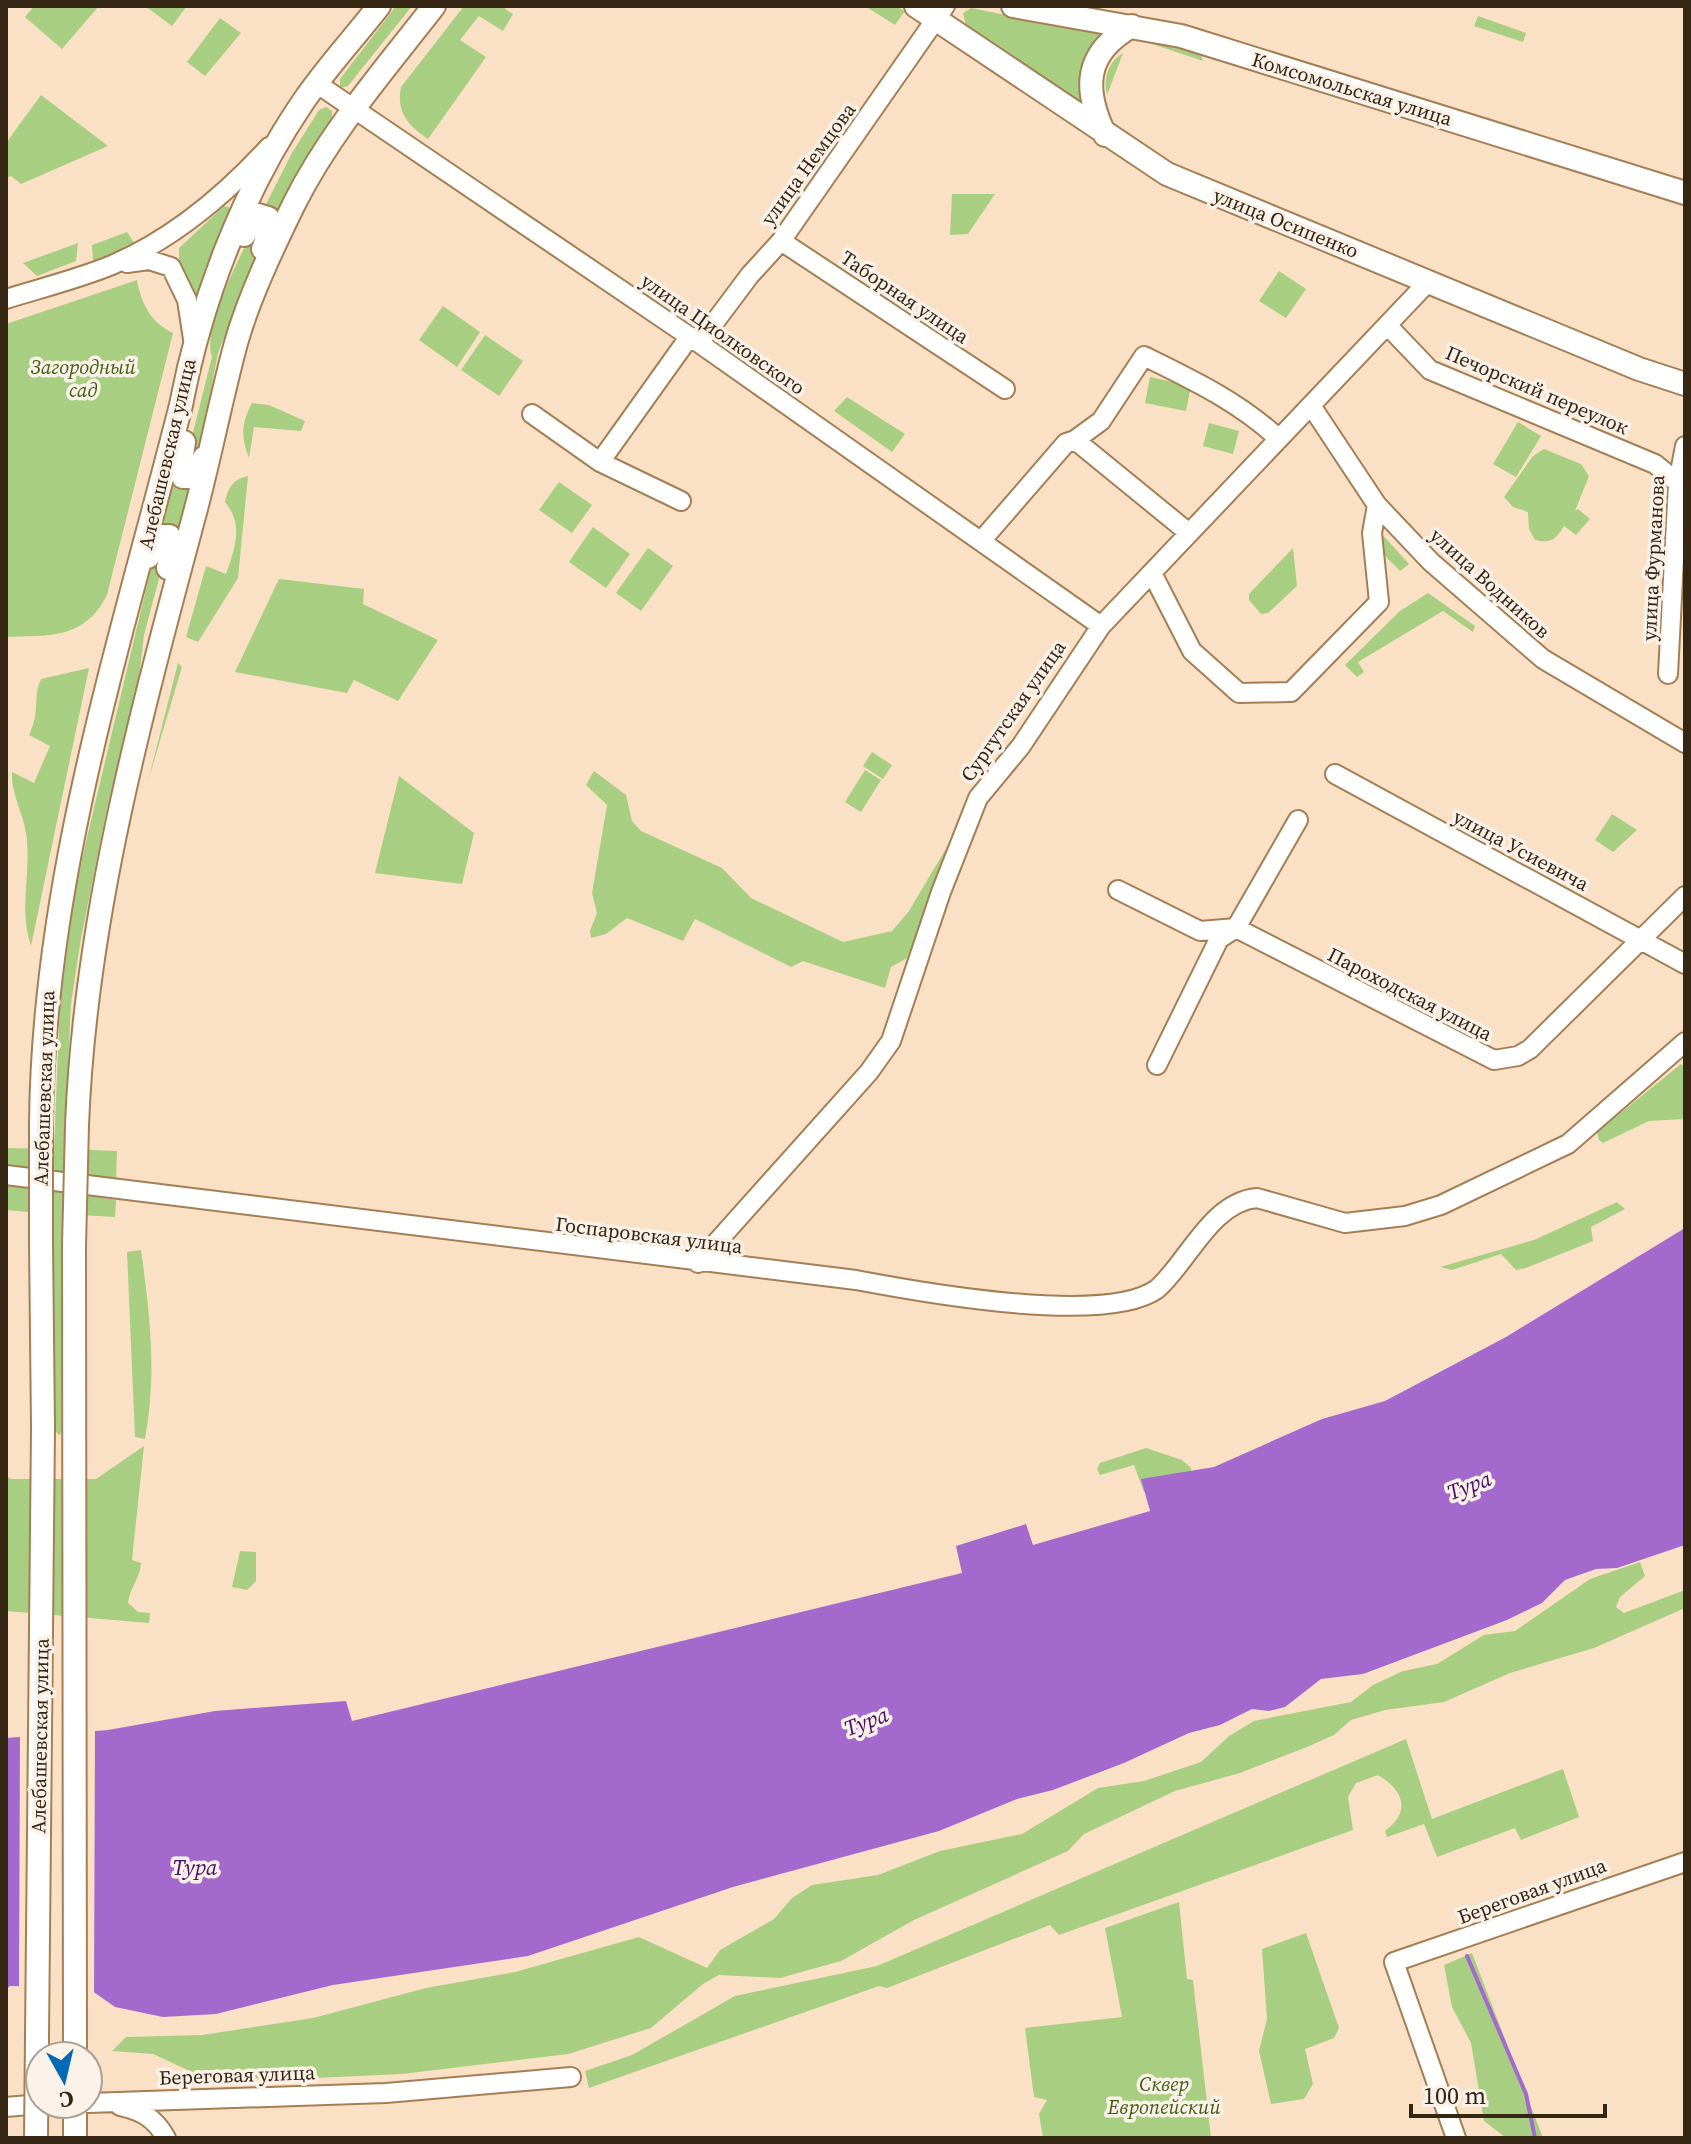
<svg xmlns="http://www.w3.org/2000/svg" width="1691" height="2144" font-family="'Source Serif 4',serif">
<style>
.green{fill:#a8cf81}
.water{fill:#a469cc}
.pier{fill:#fae1c5}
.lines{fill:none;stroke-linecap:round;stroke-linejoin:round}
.stream{stroke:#a469cc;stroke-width:4}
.minor-casing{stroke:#a57f53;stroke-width:22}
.major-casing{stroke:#a57f53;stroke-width:26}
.minor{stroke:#fff;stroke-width:18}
.major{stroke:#fff;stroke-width:22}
.major-bridge-casing{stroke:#a57f53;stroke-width:26;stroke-linecap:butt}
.major-bridge{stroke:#fff;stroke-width:22}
.labels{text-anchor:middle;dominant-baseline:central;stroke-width:7;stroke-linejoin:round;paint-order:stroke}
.street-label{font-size:20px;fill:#352513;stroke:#faf1e8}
.park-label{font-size:20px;font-style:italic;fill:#3f6010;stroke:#faf1e8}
.water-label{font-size:22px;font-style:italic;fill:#4b0f6b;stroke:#faf1e8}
</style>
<rect width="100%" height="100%" fill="#fae1c5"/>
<path class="green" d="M34 6H99L62 49 25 17Z
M145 6H187L172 26Z
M396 6H412L348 86 340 88V79Z
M464 6H507L505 9 513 14 503 31 479 16 460 40 486 57 428 139C408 125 396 113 401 87Z
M865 6H895L905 11 895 25Z
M971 8 1105 35 1091 110 966 26 963 13Z
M1478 16 1526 33 1523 42 1474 26Z
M220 18 241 33 205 76 187 62Z
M1158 42 1200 51 1203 61 1149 43Z
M1123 53 1107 95C1103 79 1108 62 1123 53Z
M41 95 108 146 21 184 11 176 6 178V143Z
M326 107 332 111V119L302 165 275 223 264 208 292 153 319 110Z
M952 194H995L968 234 950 235Z
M224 206 235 209 198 297 179 261V248Z
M256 223 266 228 218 353 196 468H184L212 357C201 326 243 253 256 223Z
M127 232 137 247 93 261 92 245Z
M78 243 76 261 37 276 23 263Z
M1279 271 1306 289 1286 318 1259 301Z
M137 280C141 303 151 323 173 333L107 595C84 640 50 635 6 637V324Z
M443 306 480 332 457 367 419 340Z
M485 335 523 361 499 396 461 370Z
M1150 377 1191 386 1186 411 1145 403Z
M847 397 905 434 892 452 834 411Z
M252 403 269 405 305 421 301 431 254 427 249 458C241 438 241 423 252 403Z
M1518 422 1541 436 1516 477 1493 464Z
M1209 423 1239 431 1233 454 1203 446Z
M1544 449 1581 464 1589 476 1575 511 1578 509 1590 519 1576 535 1564 526C1556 539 1551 544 1535 540L1529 529 1528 512 1513 507 1504 497 1533 456Z
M248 476 238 578 198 642 186 637 206 566 226 574C235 548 244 525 225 502 228 488 233 479 248 476Z
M174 477 191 485 177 537 161 529Z
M559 482 592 505 572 533 539 510Z
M593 527 630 554 606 588 569 562Z
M1380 532 1409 564 1400 571 1377 548Z
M157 543 168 545 144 635 139 678 107 808 80 944 71 1004 64 1149 117 1151 116 1182 63 1191 116 1200 115 1217 62 1214 64 1431 59 1435 55 1431 52 1214 6 1210V1148L54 1149 60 1003 75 888Z
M648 548 673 566 641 611 616 593Z
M1293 548 1297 586 1268 613 1261 614 1249 600V594Z
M279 579 364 589 363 604 438 640 398 701 354 680 347 693 235 672Z
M1428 593 1475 626 1473 632 1443 611 1358 662 1364 672 1357 677 1345 665 1400 611Z
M178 663 182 667 148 781Z
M89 668 31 946C18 907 32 872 26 833 23 812 11 795 12 772L34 783 50 746 29 735C41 710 32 699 41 679Z
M872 752 892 765 883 779 863 766Z
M865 770 881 780 861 812 845 802Z
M594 771 626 795 632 821 641 831 722 868 751 898 843 942 892 931 909 911 954 835 935 898 907 958 891 967 885 988 803 961 791 967 695 919 683 941 627 918 606 934 591 938 590 931 597 913 592 893 607 805 586 785Z
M399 776 474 833 462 884 375 873Z
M1612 814 1637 830 1613 852 1595 840Z
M1681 1064 1685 1067V1119L1649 1121 1603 1143 1599 1140 1597 1132Z
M1617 1202 1625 1209 1591 1227 1593 1241 1526 1268 1516 1270 1501 1254 1452 1270 1440 1267 1534 1240Z
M141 1250C150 1316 157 1373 145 1439L135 1437 127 1252Z
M144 1446 132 1560 141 1563C140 1579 130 1587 128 1603L138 1612 150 1613 149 1623 6 1611V1476L11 1479H96Z
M1146 1448 1182 1460 1191 1468V1482L1144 1492 1134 1465 1100 1475 1097 1469 1100 1463Z
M240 1551 256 1552V1581L247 1590 232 1587Z
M1640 1562 1645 1576 1620 1597 1616 1607 1624 1613 1685 1590V1608L1594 1648 1510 1673 1444 1702 1385 1710 1351 1720 1334 1735 1307 1747 1240 1773 1175 1791 1084 1834 1068 1851 914 1920 841 1961 780 1978 719 1975 703 1984 651 2028 568 2054 402 2074 271 2080 194 2073 153 2054 112 2051 126 2037 202 2035 313 2018 426 1988 515 1972 639 1937 707 1968 720 1950 774 1919 792 1898 812 1885 878 1875 940 1851 1022 1834 1098 1788 1144 1781 1201 1762 1229 1736 1254 1721 1351 1702 1373 1685 1403 1671 1437 1664 1484 1635 1515 1631 1590 1579Z
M1406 1739 1432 1819 1563 1769 1579 1817 1521 1840 1515 1828 1437 1857 1424 1824 1387 1837 1385 1831C1412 1811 1403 1790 1378 1775L1356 1783 1348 1797 1353 1830 1059 1935 1050 1925 887 1988 879 1986 589 2088 585 2071 632 2055 735 1996 877 1966Z
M1179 1902 1187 1979 1193 1980 1211 2138H1043L1039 2114 1047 2100 1034 2097 1025 2028 1122 2017 1105 1928Z
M1306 1933 1339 2028 1334 2038 1305 2049 1313 2084 1304 2099 1271 2104 1259 2051 1267 2019 1262 1949Z
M1472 1953 1543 2138H1506L1484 2121 1471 2043 1452 2007 1444 1965Z"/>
<path class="water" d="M1685 1228V1545L1617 1568 1596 1569 1565 1580 1542 1603 1507 1620 1363 1674 1321 1679 1285 1707 1269 1711 1252 1709 1220 1725 1189 1733 1124 1763 1053 1790 1017 1799 939 1831 733 1887 528 1956 333 1985 216 2014 163 2017 115 2007 88 1988 10 1986 6 1989V1738L108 1730 215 1711 346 1701 352 1721 962 1573 956 1546 1026 1524 1033 1545 1150 1511 1141 1479 1214 1467 1322 1419 1385 1401 1506 1337Z"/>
<path class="pier" d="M1137 1478 1149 1510 1033 1544 1026 1520 1035 1541 1145 1508Z
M95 1727 94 1997 87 1992 19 1990 20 1733Z"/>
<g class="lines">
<path class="stream" d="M1467 1956 1526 2094 1535 2138"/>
<defs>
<path id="minor" d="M316 83 699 343 1101 626
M781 241 1005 389
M127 263 149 260 171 267 187 300 193 339
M6 299C41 288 78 279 112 265 173 239 225 195 269 147
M1388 326 1430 370 1655 464 1678 483
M699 343 750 275 781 241 945 6
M1312 407 1377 505 1431 562 1543 659 1685 743
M532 414 600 462 681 501
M1075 440 1101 421 1144 356C1193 380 1239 402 1279 439
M600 462 690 336
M982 540 1066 443 1075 440 1189 533
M1152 573 1192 651 1239 693 1291 692 1379 602 1372 533 1377 505
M1668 674 1678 483 1685 446
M1335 774 1685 964
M1118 890 1200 931 1236 928 1494 1060 1518 1056 1530 1049 1685 896
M1157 1065 1219 939 1236 928 1298 820
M6 1175 856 1280C919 1292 1106 1326 1157 1289 1188 1262 1211 1202 1257 1198L1345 1223 1405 1216 1441 1205 1568 1144 1685 1042
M698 1263 869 1072 891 1041 941 892 978 798 1021 746 1101 626 1428 282
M88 2103 386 2093 571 2077
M120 2106C142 2111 155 2118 166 2138
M6 2107 40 2104
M1456 2138 1394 1962 1685 1862"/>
<path id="major" d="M916 6 1167 174 1639 369 1685 384
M1013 6 1181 36 1685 193
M1105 135C1083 89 1084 53 1132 26
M244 235 258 215 268 218 271 229 263 249
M184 442 180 468 183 477H194L204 458
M148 557 158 536H169L173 546 168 568
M41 1124C43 877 121 642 181 405 201 300 243 190 303 102 326 68 354 38 379 6
M77 1125C85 919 140 718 193 520 209 462 220 402 236 343 249 297 273 247 294 204 330 132 385 69 434 6
M41 1242 43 1428
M74 1246 75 2056
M75 2138V2104"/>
</defs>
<use href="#minor" class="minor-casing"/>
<use href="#major" class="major-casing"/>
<use href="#minor" class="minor"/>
<use href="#major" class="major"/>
<defs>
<path id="major-bridge" d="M41 1124V1242
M74 1246 77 1125
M36 2138 43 1428"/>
</defs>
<use href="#major-bridge" class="major-bridge-casing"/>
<use href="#major-bridge" class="major-bridge"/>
</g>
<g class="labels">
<g class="street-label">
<text transform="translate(1352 89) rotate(17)">Комсомольская улица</text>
<text transform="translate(808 164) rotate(-54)">улица Немцова</text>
<text transform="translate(1286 223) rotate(22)">улица Осипенко</text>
<text transform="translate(905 297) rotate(34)">Таборная улица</text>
<text transform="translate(723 334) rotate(35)">улица Циолковского</text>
<text transform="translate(1537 390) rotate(23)">Печорский переулок</text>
<text transform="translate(167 454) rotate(-77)">Алебашевская улица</text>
<text transform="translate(1653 558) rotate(-87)">улица Фурманова</text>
<text transform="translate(1490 583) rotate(42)">улица Водников</text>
<text transform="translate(1013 711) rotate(-55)">Сургутская улица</text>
<text transform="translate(1521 850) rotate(28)">улица Усиевича</text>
<text transform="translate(1410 994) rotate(27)">Пароходская улица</text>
<text transform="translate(44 1088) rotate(-88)">Алебашевская улица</text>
<text transform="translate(649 1235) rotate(7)">Госпаровская улица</text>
<text transform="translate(40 1736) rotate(-89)">Алебашевская улица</text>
<text transform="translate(1532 1891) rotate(-20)">Береговая улица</text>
<text transform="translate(237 2075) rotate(-2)">Береговая улица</text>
</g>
<g class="park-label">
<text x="83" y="367">Загородный<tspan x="83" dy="23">сад</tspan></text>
<text x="1164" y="2084">Сквер<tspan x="1164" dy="23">Европейский</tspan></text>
</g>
<g class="water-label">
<text transform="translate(1469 1485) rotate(-21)">Тура</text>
<text transform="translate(866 1721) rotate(-21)">Тура</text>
<text x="195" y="1867">Тура</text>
</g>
</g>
<rect width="1691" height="2144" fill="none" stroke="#352513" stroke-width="16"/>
<g transform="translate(64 2080) rotate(172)"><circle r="38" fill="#faf1e8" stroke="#ab9f93" stroke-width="2"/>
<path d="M0-6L14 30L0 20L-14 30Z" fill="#0269b5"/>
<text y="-12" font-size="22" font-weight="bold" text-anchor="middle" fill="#352513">С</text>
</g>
<path d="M1411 2104v12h194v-12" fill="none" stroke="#352513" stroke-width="4"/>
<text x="1423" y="2104" font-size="24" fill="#352513" stroke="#faf1e8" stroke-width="6" paint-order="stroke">100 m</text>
</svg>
